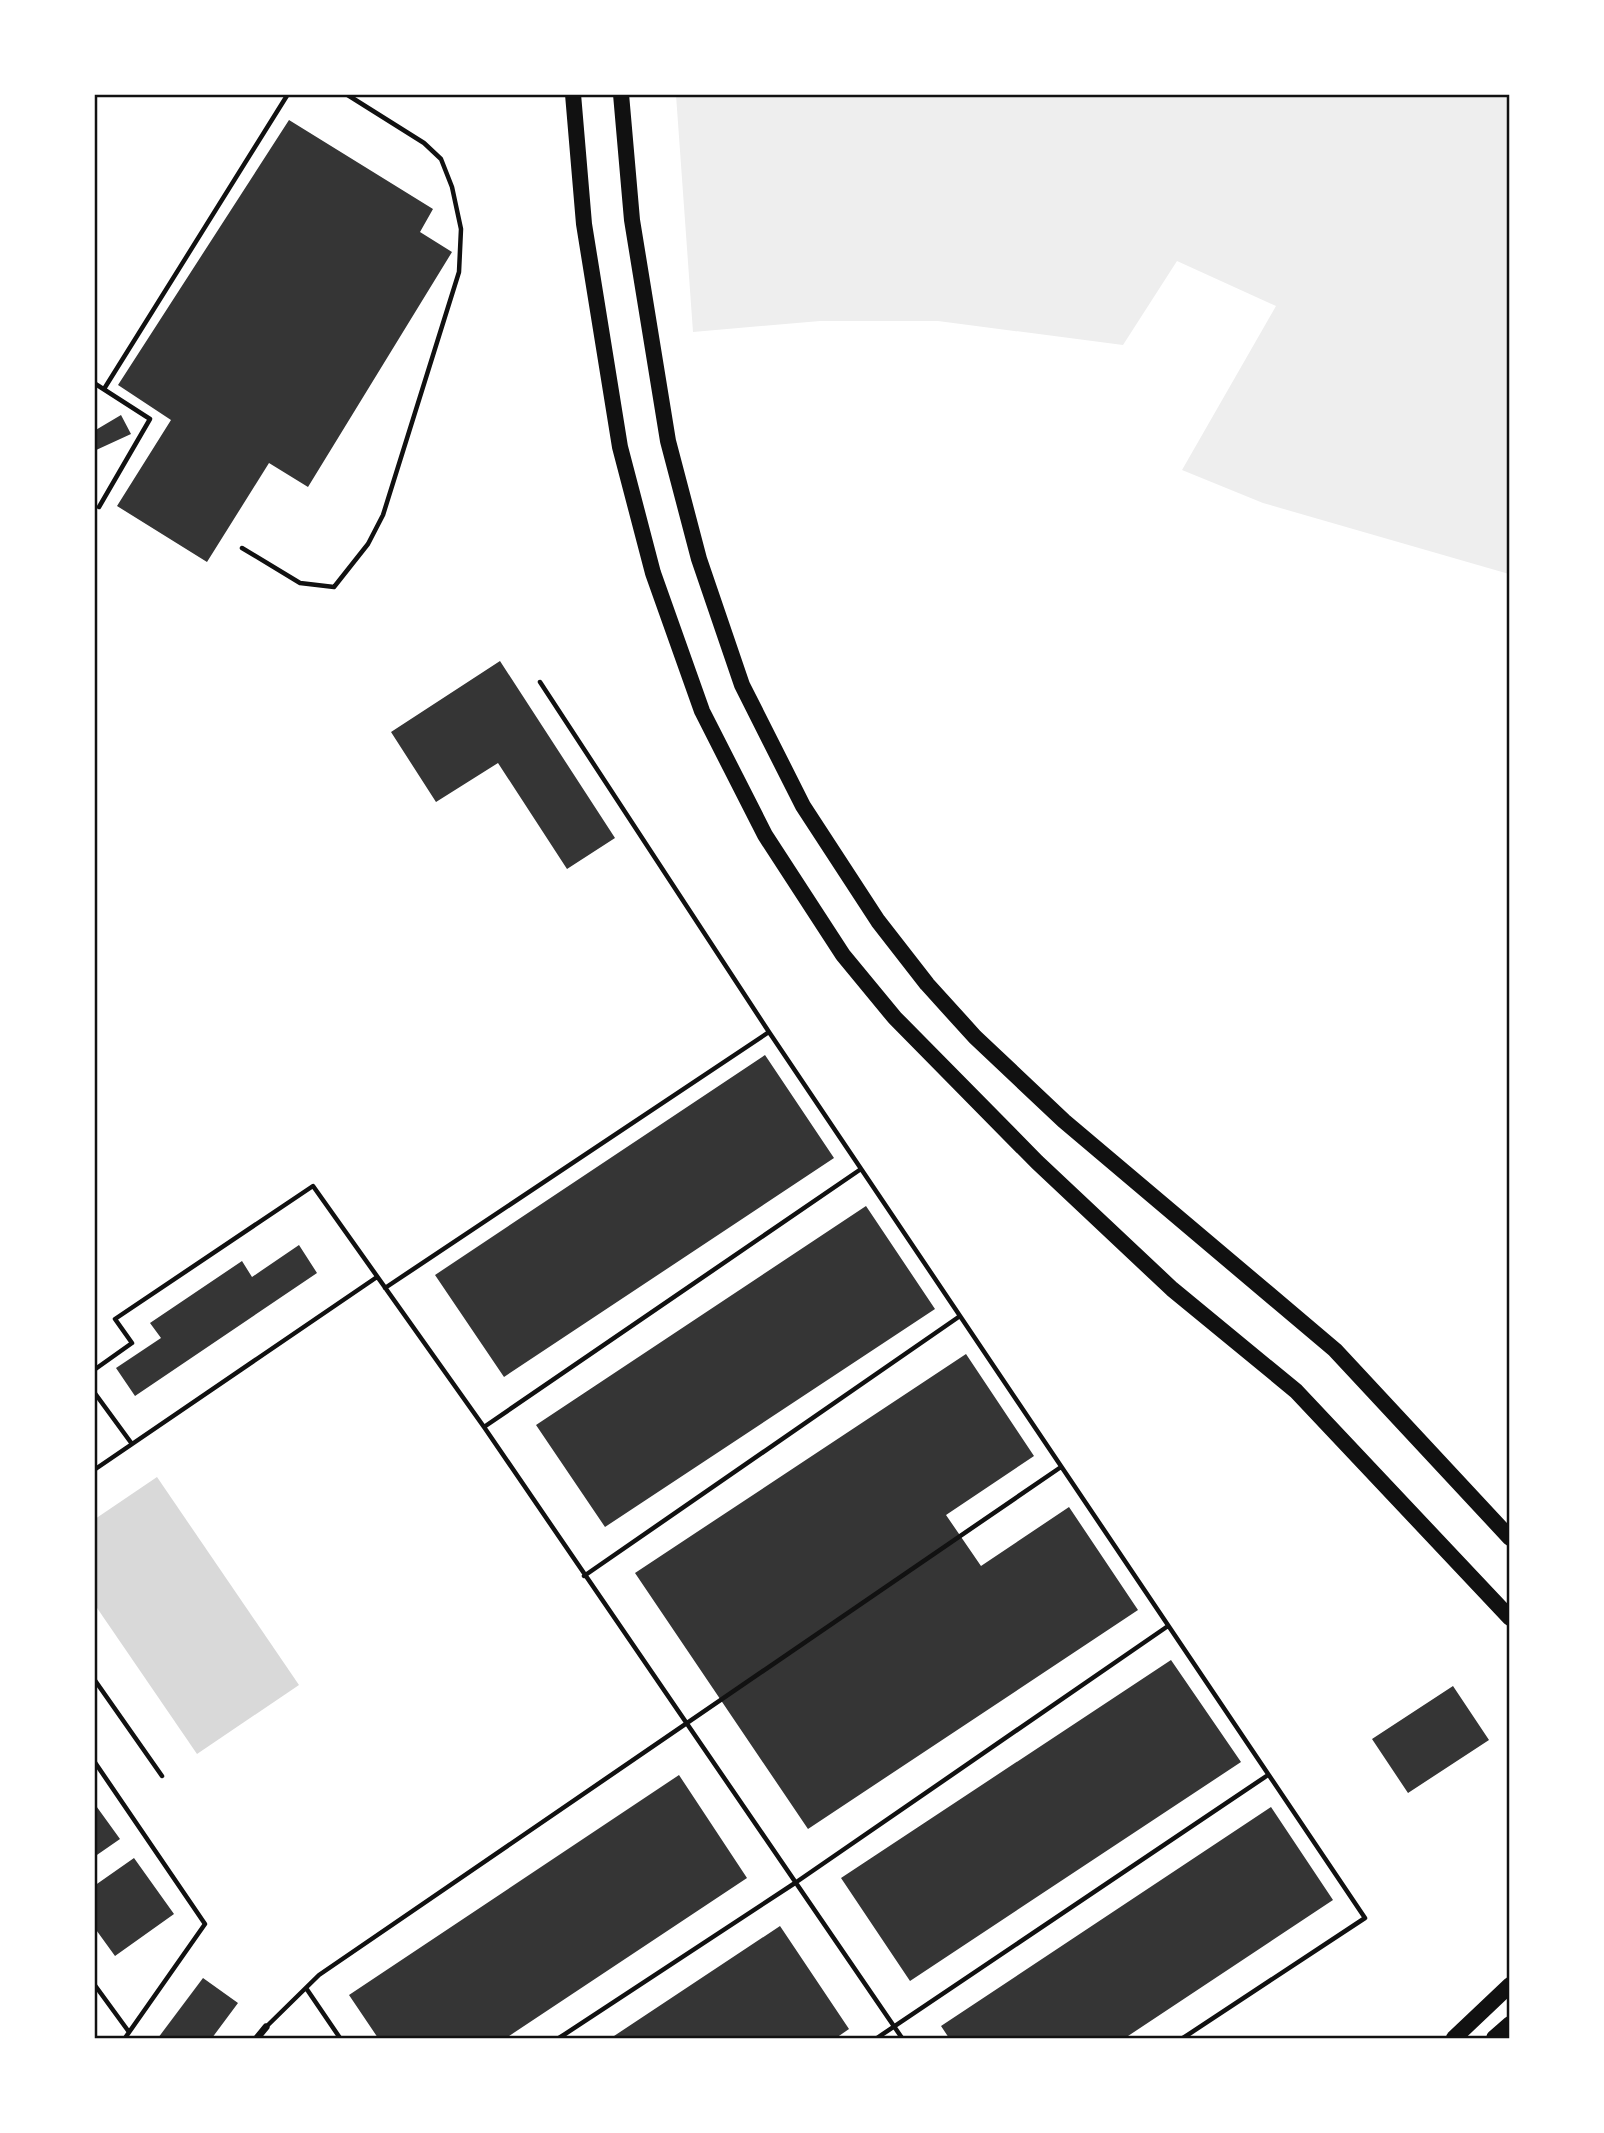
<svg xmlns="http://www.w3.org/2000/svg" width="1604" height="2133" font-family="Helvetica,sans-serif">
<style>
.green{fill:#eee}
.water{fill:#d9d9d9}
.building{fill:#353535}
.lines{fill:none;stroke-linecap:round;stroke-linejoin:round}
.service{stroke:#111;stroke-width:4.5}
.minor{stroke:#111;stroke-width:7}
.primary{stroke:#111;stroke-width:16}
.neatline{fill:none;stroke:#111;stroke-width:2.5}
</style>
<rect width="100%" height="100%" fill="#fff"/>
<path class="green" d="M676 95H1509V574L1263 503 1182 470 1276 306 1177 261 1123 345 938 321H820L693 332Z"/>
<path class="water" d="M157 1477 299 1685 197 1754 95 1605V1519Z"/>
<path class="building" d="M289 120 433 209 420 232 452 252 308 487 269 463 207 562 117 506 171 420 118 385Z
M121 415 131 434 94 451V431Z
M500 661 615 838 567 869 498 763 436 802 391 732Z
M765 1055 834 1158 504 1377 435 1275Z
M866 1206 935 1309 605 1527 536 1425Z
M299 1245 317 1273 135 1396 116 1368 161 1338 150 1323 242 1261 252 1277Z
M966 1354 1034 1456 946 1515 981 1566 1069 1507 1138 1610 808 1829 635 1573Z
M1171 1660 1241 1762 910 1981 841 1878Z
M1453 1686 1489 1740 1408 1793 1372 1739Z
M679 1775 747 1878 506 2038H378L349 1995Z
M94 1803 120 1839 94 1857Z
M1271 1807 1333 1900 1125 2038H949L941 2026Z
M134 1858 174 1914 115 1956 94 1927V1886Z
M780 1926 849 2029 836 2038H611Z
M203 1978 238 2003 212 2038H158Z"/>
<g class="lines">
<path class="service" d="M94 383 150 419 99 507
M104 389 288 94
M242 548 300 583 334 587 368 544 383 515 459 272 461 229 452 187 441 159 424 143 346 94
M540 682 769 1032
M385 1288 769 1032 1365 1918 1183 2038
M94 1370 132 1343 115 1319 313 1186 484 1427 902 2038
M94 1392 132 1444
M484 1427 861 1169
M94 1470 377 1277
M584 1576 960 1316
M94 1679 162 1776
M94 1761 205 1924 125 2038
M94 1984 129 2032
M306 1988 340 2038
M267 2026 319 1975 1061 1467
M559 2038 795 1883 1168 1626
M877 2038 1268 1775"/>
<path class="minor" d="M257 2038 266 2027"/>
<path class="primary" d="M573 94 584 224 620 447 653 573 702 711 765 835 843 955 895 1018 1037 1162 1172 1289 1296 1391 1510 1618
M621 94 632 220 668 441 699 559 742 685 803 806 878 921 927 984 975 1037 1064 1121 1335 1350 1510 1538
M1454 2038 1510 1985
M1494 2038 1510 2024"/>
</g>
<rect width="1604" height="2133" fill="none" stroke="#ffffff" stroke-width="192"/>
<rect x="96" y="96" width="1412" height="1941" class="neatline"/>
</svg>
